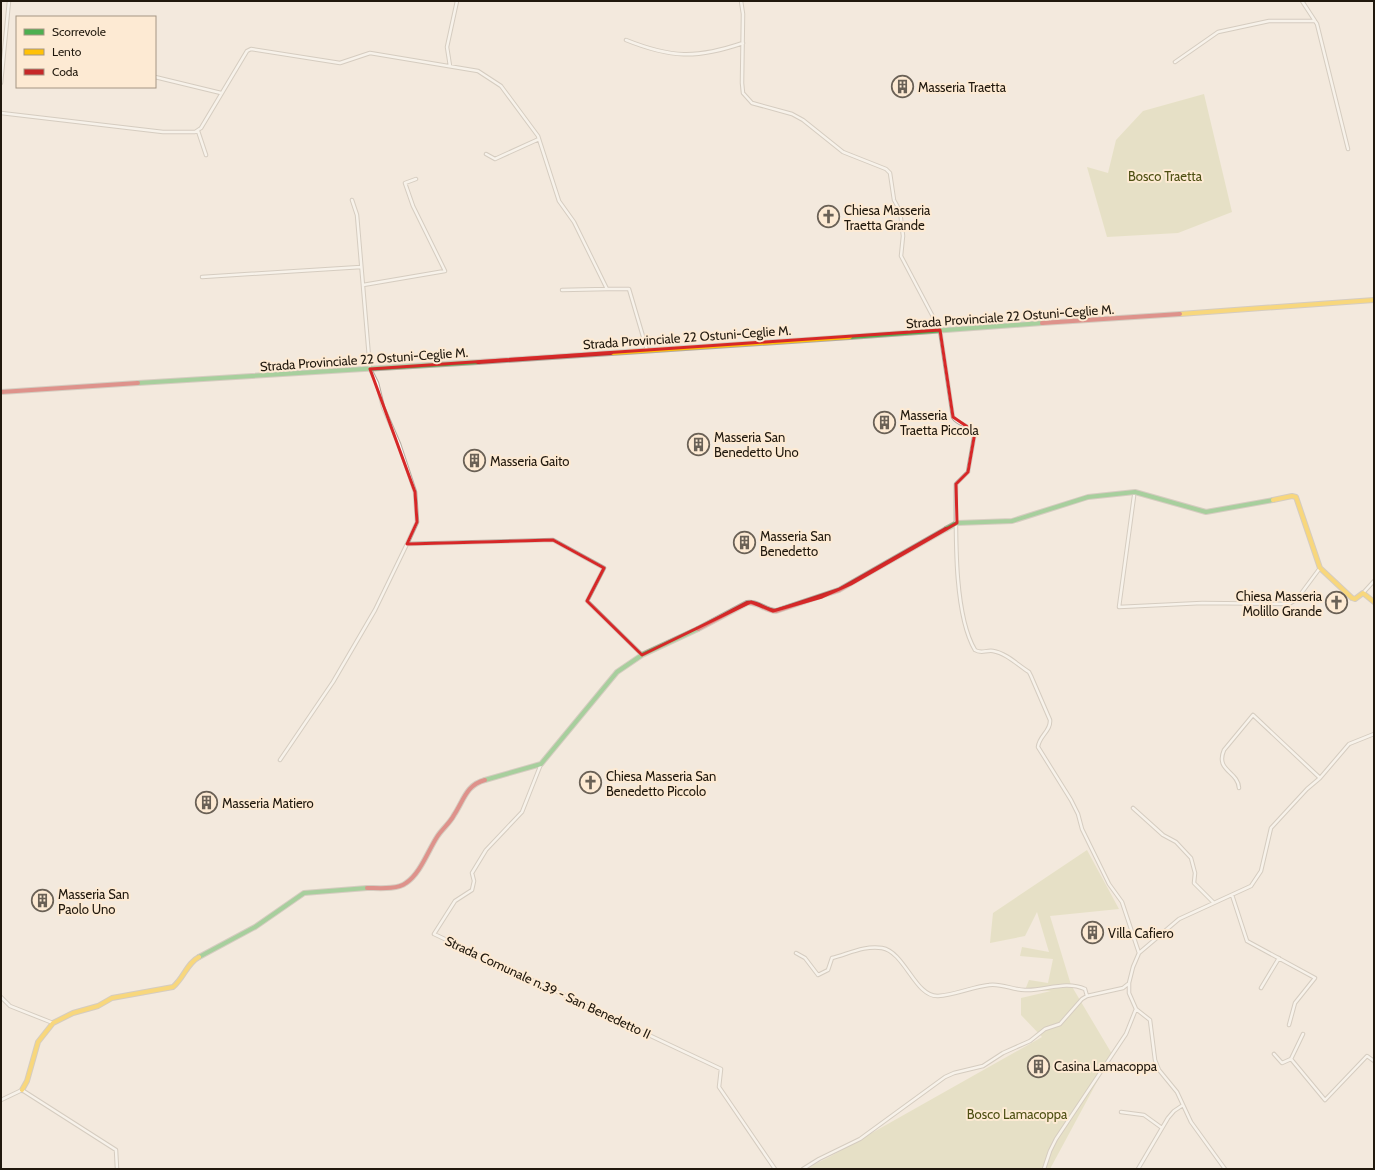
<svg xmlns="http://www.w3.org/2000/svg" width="1375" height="1170" font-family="Cabin,sans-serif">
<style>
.green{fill:#d8d6aa}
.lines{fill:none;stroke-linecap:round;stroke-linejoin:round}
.street-casing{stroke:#b2a99e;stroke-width:4.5}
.fast-casing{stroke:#b2a99e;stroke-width:6}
.slow-casing{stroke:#b2a99e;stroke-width:6}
.jam-casing{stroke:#b2a99e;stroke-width:6}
.street{stroke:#fdfcfa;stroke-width:2.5}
.fast{stroke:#4caf50;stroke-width:4}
.slow{stroke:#ffc107;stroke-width:4}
.jam{stroke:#c62828;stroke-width:4}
.marked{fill:none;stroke:#d62828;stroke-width:3;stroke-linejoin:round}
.labels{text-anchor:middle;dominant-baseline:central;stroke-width:4;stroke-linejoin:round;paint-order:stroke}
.poi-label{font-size:13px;fill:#20180d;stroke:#fdead3;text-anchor:start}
.park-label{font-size:13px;fill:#4d4f12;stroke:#fdead3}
.street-label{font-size:13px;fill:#20180d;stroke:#fdead3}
</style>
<rect width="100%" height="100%" fill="#f3e9dd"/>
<path class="green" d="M1204 94 1232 212 1178 233 1107 237 1087 167 1108 173 1116 140 1143 111Z
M1087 850 1119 909 1050 916 1071 985 1112 1054 1050 1169H805L831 1156 1042 1037 1021 1015V998L1051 991 1025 990 1029 980 1048 983 1053 959 1020 956 1022 947 1049 952 1037 912 1025 936 990 943 993 913Z"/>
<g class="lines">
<defs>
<path id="street" d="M741 1 743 14 742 83 743 93 752 103 792 114 803 120 843 152 886 169 890 173 894 200 900 211 903 236 901 256 940 330 953 417C958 425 969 425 975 432L968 472 956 484C956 528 953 613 975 650 981 654 986 650 993 651 1006 653 1018 665 1029 672L1031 676 1050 720C1051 731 1039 736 1038 747L1071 800 1078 814 1082 829 1109 884 1122 902 1139 953
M1302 1 1317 24 1348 149
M626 40C671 58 696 59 743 43
M1175 62 1218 32 1269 21H1315
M450 66 447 47 457 1
M155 77 221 93
M1 83 9 1
M1 113 163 132H195L201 128 247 51 251 49 340 63 370 53 478 71 501 86 538 136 559 201 574 222 607 289H629L647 350
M198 131 206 155
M486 154 495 159 539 139
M352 200 357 215 370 369 377 383 383 407 399 444 415 492 417 522 407 544 553 540 604 568 587 601 642 655
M202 277 361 267
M363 285 445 271 413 206 405 183 416 179
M562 290 607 289
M1134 496 1119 607 1202 603 1289 604 1297 599 1320 568
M1363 593 1374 581
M280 760 333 682 375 610 407 544
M541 764 522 812 486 850 472 873 474 881 472 890 455 901 434 934 721 1069 719 1087 775 1169
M1239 788C1238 771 1215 771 1224 750L1253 715 1320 778
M1133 808 1163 835 1176 842 1191 858 1195 873 1194 883 1213 902
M1232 895 1247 941 1315 978 1295 1003 1289 1025
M796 953 805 958 818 975 828 970 832 958C848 954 865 945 882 948 905 952 915 997 938 996 955 995 972 987 989 985 1001 983 1013 990 1025 990 1045 991 1065 980 1085 989L1087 996
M1261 988 1279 958
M1 997 10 1006 53 1023
M1303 1034 1291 1059 1325 1100 1367 1056 1374 1061
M1274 1054 1282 1063 1291 1059
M1 1100 22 1090 116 1150 117 1169
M1121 1112 1144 1115 1162 1128
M803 1169 819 1159 860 1139 945 1077 954 1073 983 1066 1003 1053 1030 1041 1045 1029 1060 1024 1082 999 1087 996 1123 988 1128 984
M1044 1169 1050 1151 1056 1139 1126 1034 1136 1009
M1138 1169 1168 1118 1174 1111 1183 1105
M1225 1169 1191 1122 1177 1092 1159 1070 1155 1060 1150 1020 1136 1009 1129 993V983L1133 967 1139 953 1179 919 1251 886 1261 871 1271 828 1307 789 1320 778 1349 744 1374 734"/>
<path id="fast" d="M850 337 1042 323
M138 383 478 362
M946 529 957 523 1012 521 1088 497 1135 492 1206 512 1273 500
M485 780 541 764 617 672 642 655 698 629
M199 957 255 927 304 893 367 888"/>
<path id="slow" d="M1180 314 1374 300
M611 353 850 337
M1273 500 1292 496 1296 497 1320 568 1352 598 1355 599 1363 593 1374 602
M22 1090 27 1081 38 1042 53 1023 73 1013 98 1006 112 998 173 987C184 978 187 963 199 957"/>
<path id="jam" d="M1042 323 1180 314
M478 362 611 353
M1 392 138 383
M698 629 747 603C758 601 765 611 776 611L839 590 946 529
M367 888C378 888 397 890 406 883 420 874 428 851 437 837 442 829 450 823 454 815 464 800 466 785 485 780"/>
</defs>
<use href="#street" class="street-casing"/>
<use href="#fast" class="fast-casing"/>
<use href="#slow" class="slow-casing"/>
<use href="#jam" class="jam-casing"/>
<use href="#street" class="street"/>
<use href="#fast" class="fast"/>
<use href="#slow" class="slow"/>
<use href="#jam" class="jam"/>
</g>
<path d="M0 0H1375V1170H0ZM940 330 953 417 975 432 968 472 956 484 957 523 851 584 822 597 773 611 751 602 642 655 587 601 604 568 553 540 407 544 417 522 415 492 370 369Z" fill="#f3e9dd" fill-opacity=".55" fill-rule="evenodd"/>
<path class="marked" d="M940 330 953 417 975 432 968 472 956 484 957 523 851 584 822 597 773 611 751 602 642 655 587 601 604 568 553 540 407 544 417 522 415 492 370 369Z"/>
<defs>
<symbol id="building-ring" viewBox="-11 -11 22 22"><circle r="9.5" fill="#fdead3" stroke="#6a6156" stroke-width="1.5"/><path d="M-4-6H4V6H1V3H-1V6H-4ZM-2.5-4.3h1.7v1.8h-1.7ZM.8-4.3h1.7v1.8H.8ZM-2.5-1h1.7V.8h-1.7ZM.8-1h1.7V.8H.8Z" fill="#6a6156"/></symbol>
<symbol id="church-ring" viewBox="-11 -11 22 22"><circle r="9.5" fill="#fdead3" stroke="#6a6156" stroke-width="1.5"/><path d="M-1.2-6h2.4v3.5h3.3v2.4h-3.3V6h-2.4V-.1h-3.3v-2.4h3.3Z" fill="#6a6156"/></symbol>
</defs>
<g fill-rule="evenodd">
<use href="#building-ring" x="890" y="74" width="25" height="25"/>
<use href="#church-ring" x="816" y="204" width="25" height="25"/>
<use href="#building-ring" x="872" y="410" width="25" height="25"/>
<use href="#building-ring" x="686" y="432" width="25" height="25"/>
<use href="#building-ring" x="462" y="448" width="25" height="25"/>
<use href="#building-ring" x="732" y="530" width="25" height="25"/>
<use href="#church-ring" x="1324" y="590" width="25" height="25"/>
<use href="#church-ring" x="578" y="770" width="25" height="25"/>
<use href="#building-ring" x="194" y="790" width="25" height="25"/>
<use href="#building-ring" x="30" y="888" width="25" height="25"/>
<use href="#building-ring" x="1080" y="920" width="25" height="25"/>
<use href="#building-ring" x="1026" y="1054" width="25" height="25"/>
</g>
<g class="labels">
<g class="poi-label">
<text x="918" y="87">Masseria Traetta</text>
<text x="844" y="210">Chiesa Masseria<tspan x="844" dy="15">Traetta Grande</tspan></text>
<text x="900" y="415">Masseria<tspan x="900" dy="15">Traetta Piccola</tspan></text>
<text x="714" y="437">Masseria San<tspan x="714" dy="15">Benedetto Uno</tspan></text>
<text x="490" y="461">Masseria Gaito</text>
<text x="760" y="536">Masseria San<tspan x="760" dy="15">Benedetto</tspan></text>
<text x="1322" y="596" text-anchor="end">Chiesa Masseria<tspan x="1322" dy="15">Molillo Grande</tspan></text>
<text x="606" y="776">Chiesa Masseria San<tspan x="606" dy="15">Benedetto Piccolo</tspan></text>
<text x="222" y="803">Masseria Matiero</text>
<text x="58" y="894">Masseria San<tspan x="58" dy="15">Paolo Uno</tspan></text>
<text x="1108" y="933">Villa Cafiero</text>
<text x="1054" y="1066">Casina Lamacoppa</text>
</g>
<g class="park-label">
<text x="1165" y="176">Bosco Traetta</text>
<text x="1017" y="1114">Bosco Lamacoppa</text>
</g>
<g class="street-label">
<text transform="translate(1010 316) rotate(-4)">Strada Provinciale 22 Ostuni-Ceglie M.</text>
<text transform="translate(687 337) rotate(-4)">Strada Provinciale 22 Ostuni-Ceglie M.</text>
<text transform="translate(364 359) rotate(-4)">Strada Provinciale 22 Ostuni-Ceglie M.</text>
<text transform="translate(548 987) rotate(25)">Strada Comunale n.39 - San Benedetto II</text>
</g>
</g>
<rect width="1375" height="1170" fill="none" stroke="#20180d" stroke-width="4"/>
<rect x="16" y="16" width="140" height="72" fill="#fdead3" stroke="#a59684"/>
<rect x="24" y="29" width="20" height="6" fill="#4caf50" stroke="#a59684"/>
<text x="52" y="36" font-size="12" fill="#20180d">Scorrevole</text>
<rect x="24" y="49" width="20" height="6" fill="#ffc107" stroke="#a59684"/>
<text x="52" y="56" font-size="12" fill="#20180d">Lento</text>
<rect x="24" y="69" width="20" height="6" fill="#c62828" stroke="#a59684"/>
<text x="52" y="76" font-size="12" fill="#20180d">Coda</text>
</svg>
